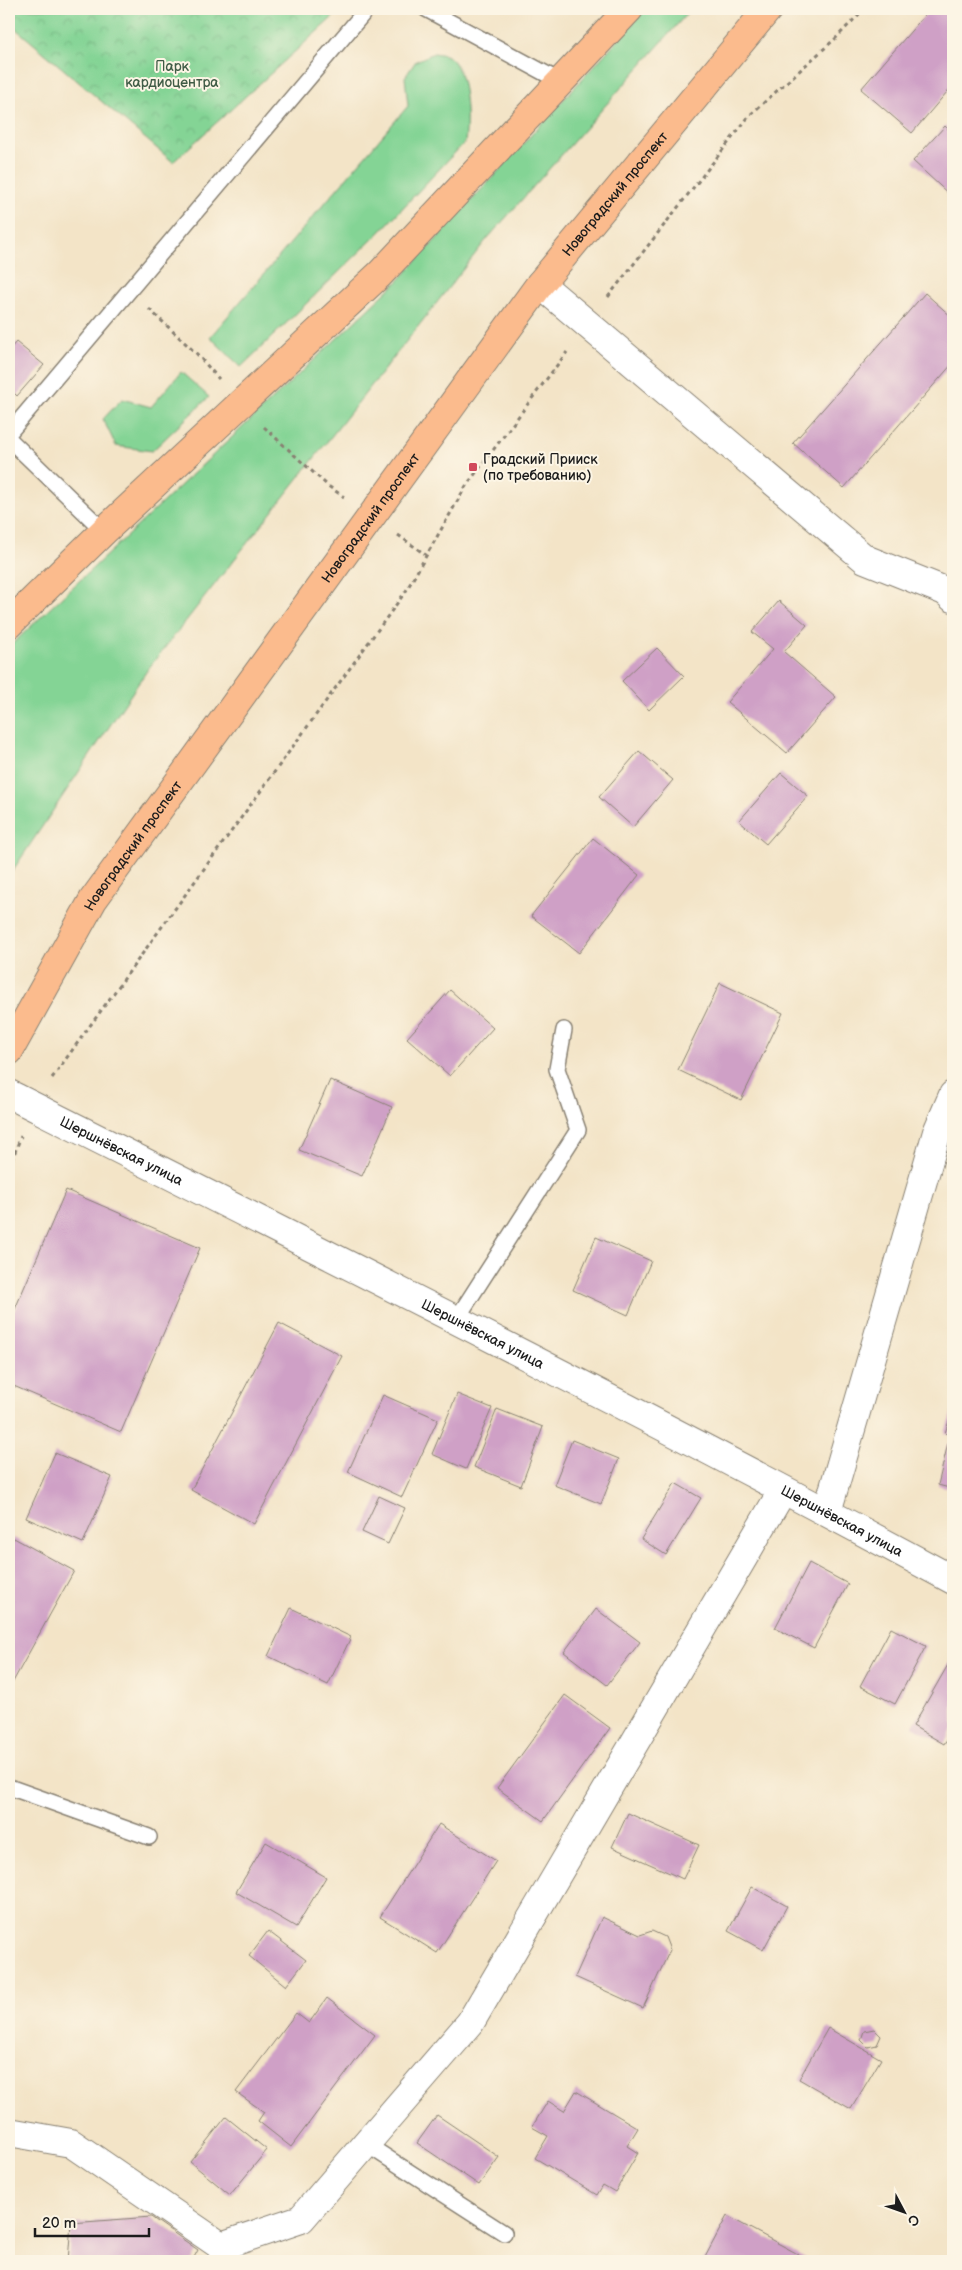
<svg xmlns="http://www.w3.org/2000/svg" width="962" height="2270" viewBox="0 0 962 2270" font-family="'Balsamiq Sans',sans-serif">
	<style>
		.grass { fill: #84d495; stroke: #507858 }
		.park { fill: url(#park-crowns); stroke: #507858 }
		.building { fill: #cfa0c6 }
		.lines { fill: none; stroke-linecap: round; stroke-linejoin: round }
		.lane-casing { stroke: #888072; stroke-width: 18 }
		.street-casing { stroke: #888072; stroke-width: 30 }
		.primary-casing { stroke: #888072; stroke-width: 30 }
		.path { stroke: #888072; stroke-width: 3; stroke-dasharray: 4 4; stroke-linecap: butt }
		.lane { stroke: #fff; stroke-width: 15 }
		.street { stroke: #fff; stroke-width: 28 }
		.primary { stroke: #fbbb8d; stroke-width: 28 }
		.poi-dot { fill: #d1495b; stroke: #fcf5e5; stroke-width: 2 }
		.labels { text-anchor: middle; stroke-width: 4; stroke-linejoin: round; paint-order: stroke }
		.park-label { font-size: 14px; fill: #405c46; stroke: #fcf5e5 }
		.street-label { font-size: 14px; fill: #1c1c1c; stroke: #fcf5e5 }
		.poi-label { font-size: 14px; fill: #1c1c1c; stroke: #fcf5e5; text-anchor: start }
	</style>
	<defs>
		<pattern id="park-crowns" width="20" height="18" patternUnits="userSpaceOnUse" patternTransform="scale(1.25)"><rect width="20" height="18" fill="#84d495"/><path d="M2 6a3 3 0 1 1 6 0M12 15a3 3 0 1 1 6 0" fill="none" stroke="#71b580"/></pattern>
	</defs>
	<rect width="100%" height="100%" fill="#fcf5e5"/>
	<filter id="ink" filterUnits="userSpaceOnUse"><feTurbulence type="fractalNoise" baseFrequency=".02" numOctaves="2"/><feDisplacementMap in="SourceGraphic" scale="10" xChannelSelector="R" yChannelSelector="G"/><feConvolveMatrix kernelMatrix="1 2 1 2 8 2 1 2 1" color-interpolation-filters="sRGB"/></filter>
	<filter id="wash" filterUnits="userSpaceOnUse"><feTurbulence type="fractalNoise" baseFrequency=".0096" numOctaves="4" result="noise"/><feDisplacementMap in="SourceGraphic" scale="20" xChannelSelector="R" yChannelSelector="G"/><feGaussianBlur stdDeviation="1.12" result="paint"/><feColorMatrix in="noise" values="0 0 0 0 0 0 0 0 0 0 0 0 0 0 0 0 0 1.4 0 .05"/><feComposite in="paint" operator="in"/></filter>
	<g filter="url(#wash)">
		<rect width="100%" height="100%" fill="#f3e4c7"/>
		<path class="grass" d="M 646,9 L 691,9 L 487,239 L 148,669 L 9,876 L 9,647 L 399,280 Z
			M 434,53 C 438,54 445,54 449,57 C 467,68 468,123 465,142 L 377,235 L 241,367 L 210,337 L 408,106 L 405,77 L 416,61 Z
			M 181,372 L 209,397 L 152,451 L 116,446 L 103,419 L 122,399 L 151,407 Z"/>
		<path class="park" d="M 9,9 L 342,9 L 173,162 L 9,23 Z"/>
		<g id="blocks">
			<path class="building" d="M 930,9 L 953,9 L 953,85 L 912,133 L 861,89 Z
				M 945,126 L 953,134 L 953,198 L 913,161 Z
				M 925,293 L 953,318 L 953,363 L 844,488 L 793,443 Z
				M 16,342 L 44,365 L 17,396 L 9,388 L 9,350 Z
				M 779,601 L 807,625 L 784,652 L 836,697 L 787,753 L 727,702 L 773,649 L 752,632 Z
				M 657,648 L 684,676 L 649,710 L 622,681 Z
				M 639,751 L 673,780 L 633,827 L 599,797 Z
				M 781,773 L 808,796 L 766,844 L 739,821 Z
				M 593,838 L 639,875 L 579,953 L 531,916 Z
				M 720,983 L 783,1013 L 741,1100 L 678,1070 Z
				M 450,990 L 493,1028 L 450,1076 L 407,1038 Z
				M 330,1080 L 392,1107 L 362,1176 L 299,1150 Z
				M 66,1190 L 200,1248 L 121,1432 L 9,1384 L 9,1323 Z
				M 596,1237 L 651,1261 L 628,1315 L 573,1290 Z
				M 279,1323 L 342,1356 L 254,1524 L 191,1490 Z
				M 457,1394 L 492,1408 L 466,1469 L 432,1454 Z
				M 383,1395 L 438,1419 L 402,1497 L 348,1472 Z
				M 497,1409 L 543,1427 L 521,1486 L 474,1467 Z
				M 953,1409 L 953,1436 L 945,1433 Z
				M 572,1440 L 619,1459 L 601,1504 L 554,1485 Z
				M 948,1443 L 953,1444 L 953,1489 L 938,1485 Z
				M 55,1453 L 112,1477 L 83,1543 L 26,1518 Z
				M 675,1483 L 701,1498 L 666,1555 L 641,1539 Z
				M 379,1496 L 405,1508 L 388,1544 L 362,1532 Z
				M 14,1538 L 74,1571 L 9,1689 L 9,1547 Z
				M 809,1563 L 848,1584 L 814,1648 L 775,1628 Z
				M 291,1608 L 351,1637 L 328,1685 L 268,1656 Z
				M 596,1609 L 640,1642 L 607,1685 L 564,1652 Z
				M 891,1628 L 926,1646 L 895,1704 L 860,1686 Z
				M 953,1656 L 953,1729 L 944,1744 L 913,1726 Z
				M 565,1695 L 610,1728 L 543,1821 L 497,1788 Z
				M 628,1813 L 699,1845 L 683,1879 L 612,1847 Z
				M 439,1824 L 496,1861 L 437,1953 L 380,1917 Z
				M 266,1842 L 326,1877 L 296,1927 L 236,1892 Z
				M 752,1887 L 787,1906 L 763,1950 L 728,1931 Z
				M 602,1917 L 640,1935 L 652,1931 L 665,1937 L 670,1950 L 643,2008 L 575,1977 Z
				M 268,1931 L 306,1960 L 286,1986 L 249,1956 Z
				M 327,1998 L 375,2035 L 291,2147 L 258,2121 L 264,2112 L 236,2092 L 296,2013 L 309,2023 Z
				M 828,2028 L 881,2059 L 851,2109 L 799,2079 Z
				M 874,2029 L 881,2036 L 877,2045 L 868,2047 L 861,2040 L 864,2031 Z
				M 576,2091 L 638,2128 L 627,2146 L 638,2153 L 615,2192 L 603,2185 L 597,2195 L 535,2158 L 548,2136 L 532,2127 L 548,2101 L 564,2111 Z
				M 437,2115 L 499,2157 L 479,2185 L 417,2143 Z
				M 226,2117 L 267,2150 L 230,2195 L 190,2162 Z
				M 727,2216 L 811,2261 L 703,2261 Z
				M 151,2217 L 198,2250 L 192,2261 L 68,2261 L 71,2223 Z"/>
		</g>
	</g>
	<g filter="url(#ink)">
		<use href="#blocks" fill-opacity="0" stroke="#888072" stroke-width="1"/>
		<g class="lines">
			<g class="lane-casing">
				<path id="lane" d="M 426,9 L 561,82
					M 9,433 L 367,9
					M 9,439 L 104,531
					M 456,1320 L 578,1130 L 557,1069 L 564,1030
					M 9,1787 L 149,1837
					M 366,2144 L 504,2233"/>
			</g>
			<g class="street-casing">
				<g id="street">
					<path d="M 540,284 L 865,559 L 945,591 L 953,598"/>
					<path id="s1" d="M 9,1094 C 325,1253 642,1412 953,1580"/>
					<path d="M 827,1512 L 937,1132 L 953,1095"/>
					<path d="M 9,2132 L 71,2143 L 221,2246 L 301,2219 L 470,2023 L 783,1490"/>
				</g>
			</g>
			<g class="primary-casing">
				<g id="primary">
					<path d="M 9,624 L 104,531 L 380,274 L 629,9"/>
					<path id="s2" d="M 9,1051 L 93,900 L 540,284 L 768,9"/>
				</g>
			</g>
			<path class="path" d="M 608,297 L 750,115 L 836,38 L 864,9
				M 149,309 L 197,354 L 219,379
				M 264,427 L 328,486 L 344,497
				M 398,535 L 426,555
				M 52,1078 L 406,591 L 466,486 L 567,352
				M 9,1168 L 21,1136"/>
			<use href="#lane" class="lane"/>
			<use href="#street" class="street"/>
			<use href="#primary" class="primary"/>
		</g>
	</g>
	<rect class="poi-dot" x="468" y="462" width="10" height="10" rx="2.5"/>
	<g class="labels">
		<g class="park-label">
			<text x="172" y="71">Парк<tspan x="172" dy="16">кардиоцентра</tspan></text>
		</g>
		<g class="street-label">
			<text dy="5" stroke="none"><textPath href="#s2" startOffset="1051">Новоградский проспект</textPath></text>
			<text dy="5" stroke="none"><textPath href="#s2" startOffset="645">Новоградский проспект</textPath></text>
			<text dy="5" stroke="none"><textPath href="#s2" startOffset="240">Новоградский проспект</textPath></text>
			<text dy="5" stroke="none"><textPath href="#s1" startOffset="126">Шершнёвская улица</textPath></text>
			<text dy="5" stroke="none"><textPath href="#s1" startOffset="531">Шершнёвская улица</textPath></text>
			<text dy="5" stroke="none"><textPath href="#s1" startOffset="936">Шершнёвская улица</textPath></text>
		</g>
		<g class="poi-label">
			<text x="483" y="464">Градский Прииск<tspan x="483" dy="16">(по требованию)</tspan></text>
		</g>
	</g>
	<rect width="962" height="2270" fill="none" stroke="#fcf5e5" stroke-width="30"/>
	<g transform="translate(904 2212) rotate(131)" stroke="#fcf5e5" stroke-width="4" paint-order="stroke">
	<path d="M0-4L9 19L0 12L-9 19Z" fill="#1c1c1c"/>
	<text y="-8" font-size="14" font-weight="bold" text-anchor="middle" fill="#1c1c1c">С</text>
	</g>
	<path d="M35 2228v8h114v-8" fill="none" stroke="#1c1c1c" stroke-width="2.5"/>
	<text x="42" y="2228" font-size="15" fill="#1c1c1c" stroke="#fcf5e5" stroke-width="4" paint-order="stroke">20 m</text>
</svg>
